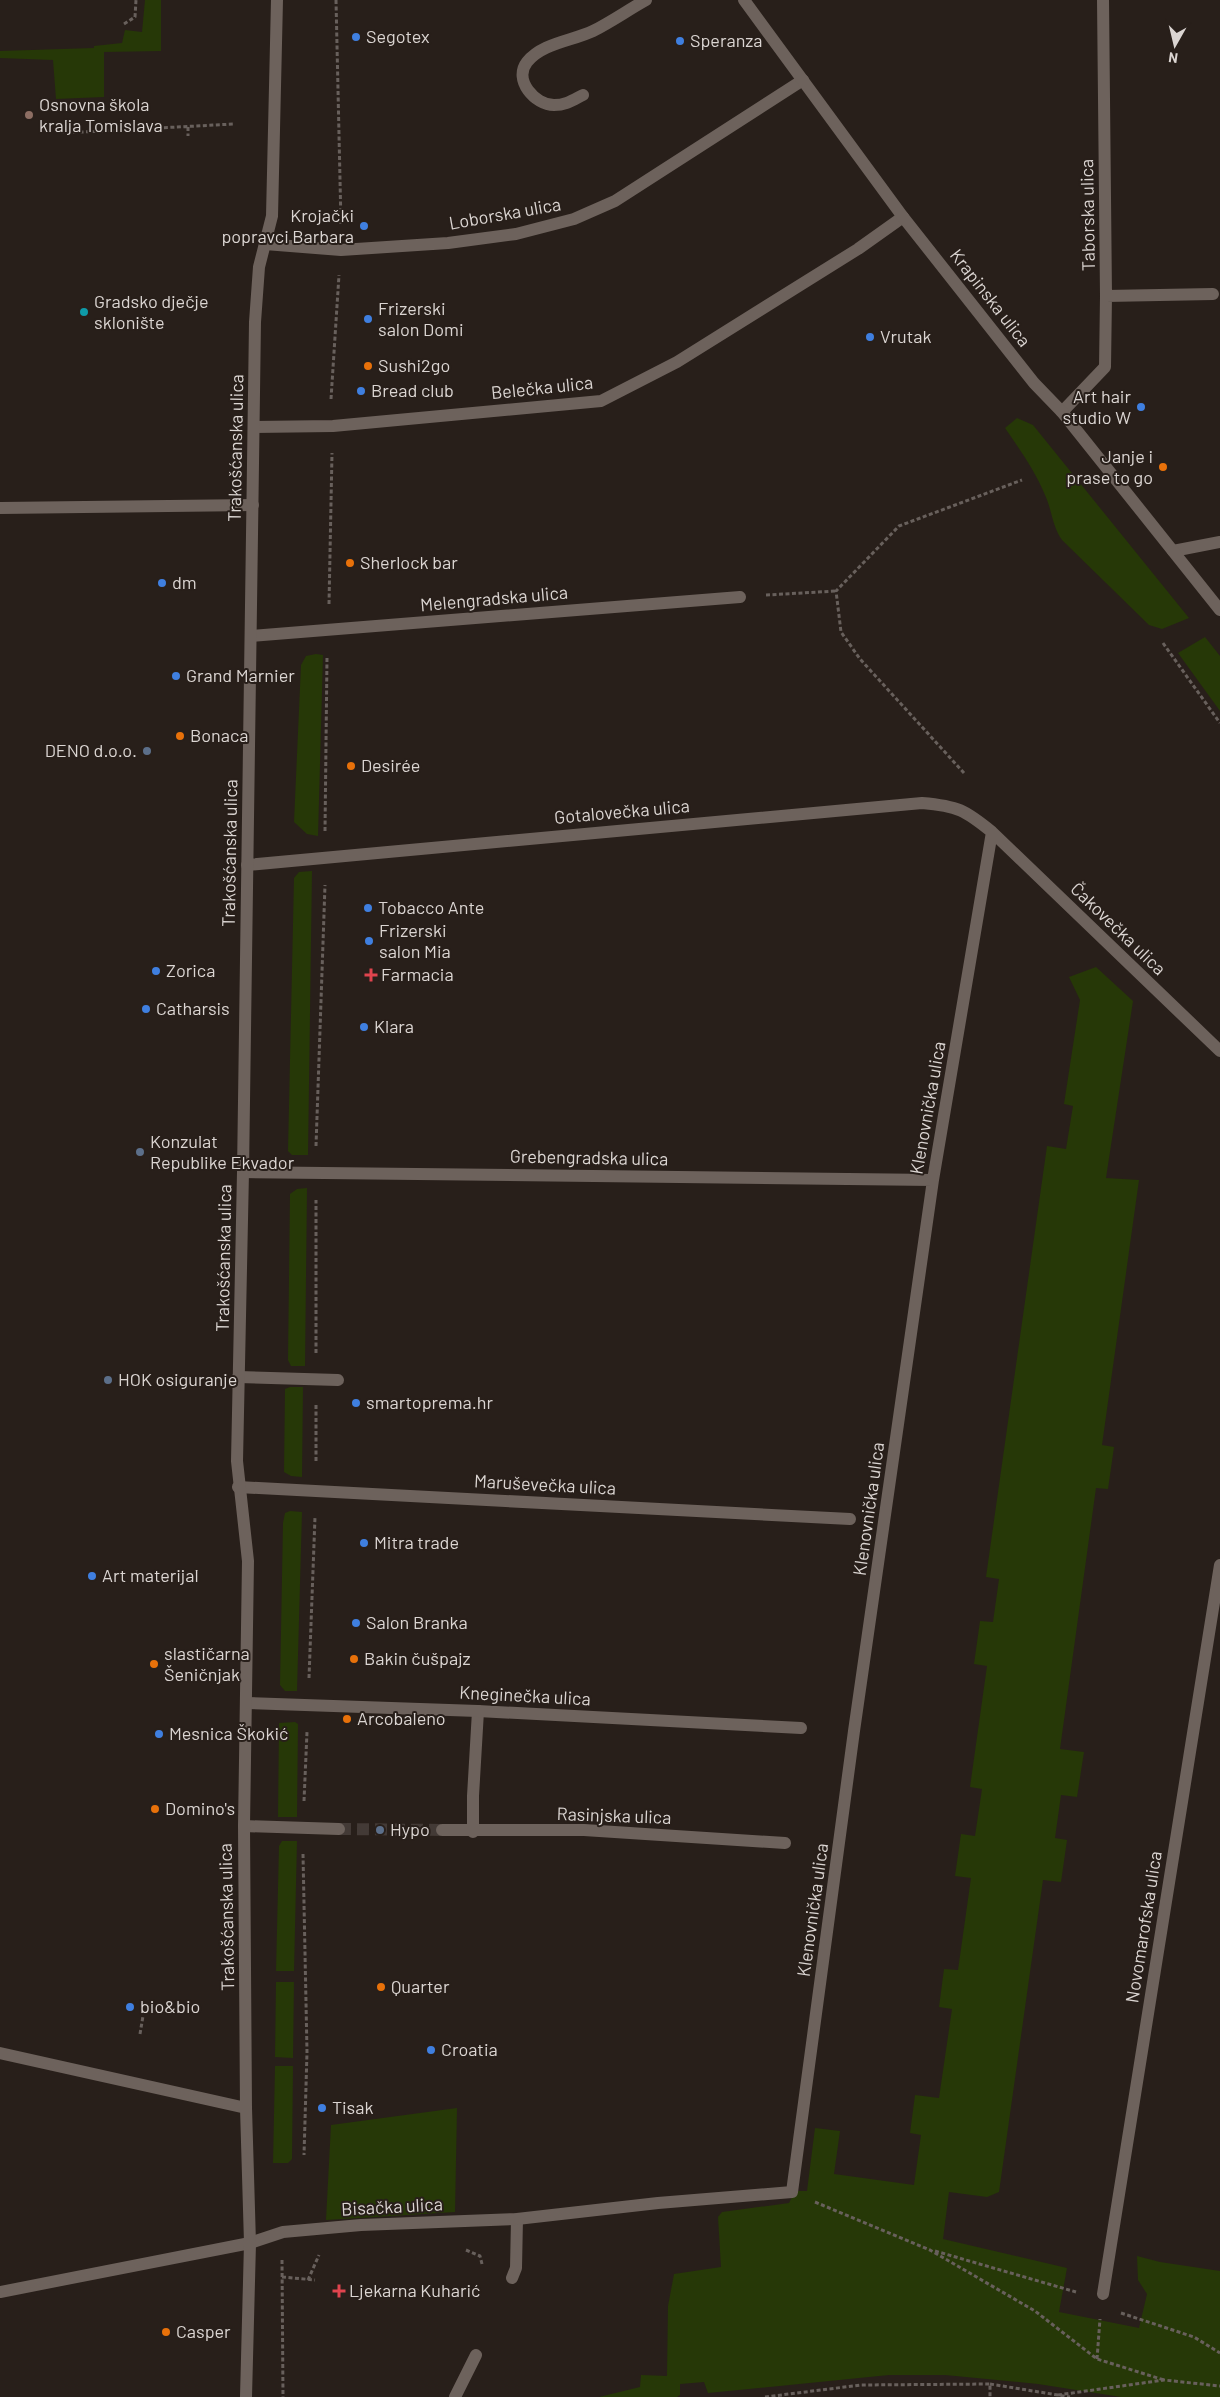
<svg xmlns="http://www.w3.org/2000/svg" width="1220" height="2397" viewBox="0 0 1220 2397" font-family="Barlow,sans-serif">
	<style>
		.green { fill: #263807 }
		.lines { fill: none; stroke-linecap: round; stroke-linejoin: round }
		.minor-tunnel { stroke: #433a36; stroke-width: 12; stroke-dasharray: 12 6; stroke-linecap: butt }
		.path { stroke: #68605c; stroke-width: 3; stroke-dasharray: 4 2.5; stroke-linecap: butt }
		.service { stroke: #6d625c; stroke-width: 12 }
		.minor { stroke: #6d625c; stroke-width: 12 }
		.tertiary { stroke: #6d625c; stroke-width: 12 }
		.shop-dot { fill: #3f7fe0; stroke: #281f1a; stroke-width: 2 }
		.education-dot { fill: #8d6e63; stroke: #281f1a; stroke-width: 2 }
		.culture-dot { fill: #0f9aa8; stroke: #281f1a; stroke-width: 2 }
		.food-dot { fill: #e8710a; stroke: #281f1a; stroke-width: 2 }
		.service-dot { fill: #5c6f8a; stroke: #281f1a; stroke-width: 2 }
		.health-dot { fill: #e0444e; stroke: #281f1a; stroke-width: 2 }
		.labels { text-anchor: middle; stroke-width: 4; stroke-linejoin: round; paint-order: stroke }
		.poi-label { font-size: 18px; fill: #dbd5d2; stroke: #281f1a; text-anchor: start }
		.street-label { font-size: 18px; fill: #dbd5d2; stroke: #281f1a }
	</style>
	<rect width="100%" height="100%" fill="#281f1a"/>
	<path class="green" d="M 145,0 L 161,0 L 161,51 L 104,52 L 104,97 L 56,99 L 53,60 L 0,58 L 0,51 L 94,48 L 94,46 L 122,43 L 125,30 L 142,32 Z
		M 1017,418 L 1033,425 L 1189,618 L 1162,629 L 1149,625 L 1062,540 C 1052,526 1052,510 1045,495 C 1035,471 1020,450 1005,428 Z
		M 1205,637 L 1220,656 L 1220,711 L 1178,653 Z
		M 316,654 L 323,655 L 318,836 L 307,834 L 294,822 L 301,665 L 306,656 Z
		M 312,871 L 308,1155 L 292,1155 L 288,1151 L 294,878 L 299,872 Z
		M 1096,967 L 1133,1001 L 1106,1178 L 1139,1180 L 1102,1445 L 1114,1447 L 1108,1489 L 1096,1488 L 1060,1749 L 1084,1752 L 1077,1797 L 1061,1795 L 1055,1838 L 1067,1840 L 1061,1882 L 1043,1880 L 999,2192 L 987,2197 L 949,2192 L 943,2239 L 1067,2268 L 1059,2312 L 1139,2328 L 1147,2294 L 1138,2280 L 1137,2256 L 1160,2262 L 1220,2271 L 1220,2397 L 1121,2397 L 1038,2384 L 945,2375 L 889,2375 L 708,2393 L 704,2382 L 680,2384 L 680,2395 L 677,2397 L 599,2397 L 640,2387 L 641,2375 L 667,2376 L 668,2306 L 674,2274 L 721,2267 L 718,2217 L 722,2212 L 789,2203 L 795,2191 L 807,2191 L 815,2128 L 840,2131 L 834,2174 L 914,2185 L 921,2135 L 910,2133 L 915,2095 L 939,2098 L 952,2009 L 939,2007 L 944,1969 L 958,1970 L 971,1878 L 955,1876 L 961,1834 L 975,1836 L 982,1789 L 970,1787 L 987,1666 L 974,1664 L 980,1621 L 993,1622 L 999,1579 L 986,1577 L 1047,1146 L 1066,1149 L 1073,1106 L 1064,1104 L 1080,1000 L 1069,977 Z
		M 307,1188 L 305,1366 L 291,1366 L 288,1360 L 290,1194 L 297,1189 Z
		M 290,1387 L 303,1387 L 302,1477 L 291,1476 L 284,1472 L 285,1389 Z
		M 290,1511 L 302,1512 L 297,1691 L 285,1691 L 280,1685 L 283,1523 L 285,1513 Z
		M 295,1722 L 298,1724 L 297,1817 L 278,1817 L 279,1723 Z
		M 282,1841 L 297,1841 L 294,1971 L 276,1971 L 279,1846 Z
		M 276,1982 L 294,1982 L 293,2058 L 275,2057 Z
		M 275,2066 L 293,2066 L 292,2159 L 288,2163 L 273,2163 Z
		M 457,2108 L 455,2212 L 326,2220 L 331,2125 Z"/>
	<g class="lines">
		<path class="minor-tunnel" d="M 339,1829 L 442,1830"/>
		<path class="path" d="M 336,0 L 341,224
			M 124,24 L 135,17 L 136,0
			M 188,127 L 188,136
			M 60,132 L 83,132 L 234,124
			M 331,399 L 339,275
			M 766,595 L 836,591
			M 329,604 L 332,453
			M 1163,643 L 1220,723
			M 964,773 L 860,659 L 841,632 L 836,591 L 899,526 L 1022,480
			M 325,831 L 327,657
			M 316,1146 L 325,885
			M 316,1353 L 316,1200
			M 316,1405 L 316,1463
			M 309,1678 L 315,1517
			M 304,1801 L 307,1732
			M 303,1854 L 307,2052 L 304,2155
			M 140,2034 L 143,2016
			M 815,2202 L 930,2250 L 1035,2311 L 1097,2359 L 1164,2380
			M 466,2250 L 480,2256 L 482,2264
			M 935,2251 L 1076,2292
			M 282,2260 L 283,2397
			M 282,2277 L 315,2280
			M 308,2280 L 319,2255
			M 1121,2313 L 1194,2337 L 1220,2353
			M 1097,2359 L 1100,2319
			M 990,2384 L 1070,2397
			M 1058,2395 L 1164,2380 L 1220,2386
			M 765,2397 L 861,2385 L 990,2384 L 990,2397"/>
		<path class="service" d="M 583,95 C 573,100 566,105 554,105 C 535,105 513,80 527,62 C 542,43 572,41 593,31 C 611,22 628,10 646,0
			M 238,1377 L 338,1380
			M 473,1832 L 473,1796 L 478,1711
			M 512,2278 L 516,2268 L 517,2219
			M 455,2397 L 476,2355"/>
		<path class="minor" d="M 265,244 L 341,250 L 448,243 L 516,234 L 574,219 L 615,201 L 803,80
			M 1106,296 L 1213,294
			M 1062,412 L 1105,367 L 1106,296 L 1103,0
			M 254,427 L 333,426 L 601,401 L 677,362 L 858,249 L 903,217
			M 0,508 L 253,505
			M 1173,551 L 1220,542
			M 251,636 L 740,597
			M 247,865 L 922,803 C 958,806 965,810 992,832 L 1220,1051
			M 243,1172 L 933,1180
			M 238,1487 L 850,1519
			M 246,1703 L 478,1711 L 801,1728
			M 244,1826 L 339,1829
			M 442,1830 L 584,1830 L 785,1843
			M 0,2292 L 250,2243 L 283,2232 L 361,2225 L 517,2219 L 658,2203 L 792,2192 L 854,1731 L 933,1180 L 992,832
			M 1103,2294 L 1220,1565"/>
		<path class="tertiary" d="M 744,0 L 903,217 L 1034,383 L 1062,412 L 1220,610
			M 0,2053 L 246,2108
			M 246,2397 L 250,2243 L 246,2108 L 244,1826 L 248,1561 L 237,1461 L 243,1172 L 255,322 L 259,267 L 272,216 L 277,0"/>
	</g>
	<g class="shop-dot">
		<circle cx="356" cy="37" r="5"/>
		<circle cx="680" cy="41" r="5"/>
		<circle cx="364" cy="226" r="5"/>
		<circle cx="368" cy="319" r="5"/>
		<circle cx="870" cy="337" r="5"/>
		<circle cx="361" cy="391" r="5"/>
		<circle cx="1141" cy="407" r="5"/>
		<circle cx="162" cy="583" r="5"/>
		<circle cx="176" cy="676" r="5"/>
		<circle cx="368" cy="908" r="5"/>
		<circle cx="369" cy="941" r="5"/>
		<circle cx="156" cy="971" r="5"/>
		<circle cx="146" cy="1009" r="5"/>
		<circle cx="364" cy="1027" r="5"/>
		<circle cx="356" cy="1403" r="5"/>
		<circle cx="364" cy="1543" r="5"/>
		<circle cx="92" cy="1576" r="5"/>
		<circle cx="356" cy="1623" r="5"/>
		<circle cx="159" cy="1734" r="5"/>
		<circle cx="130" cy="2007" r="5"/>
		<circle cx="431" cy="2050" r="5"/>
		<circle cx="322" cy="2108" r="5"/>
	</g>
	<circle class="education-dot" cx="29" cy="115" r="5"/>
	<circle class="culture-dot" cx="84" cy="312" r="5"/>
	<g class="food-dot">
		<circle cx="368" cy="366" r="5"/>
		<circle cx="1163" cy="467" r="5"/>
		<circle cx="350" cy="563" r="5"/>
		<circle cx="180" cy="736" r="5"/>
		<circle cx="351" cy="766" r="5"/>
		<circle cx="354" cy="1659" r="5"/>
		<circle cx="154" cy="1664" r="5"/>
		<circle cx="347" cy="1719" r="5"/>
		<circle cx="155" cy="1809" r="5"/>
		<circle cx="381" cy="1987" r="5"/>
		<circle cx="166" cy="2332" r="5"/>
	</g>
	<g class="service-dot">
		<circle cx="147" cy="751" r="5"/>
		<circle cx="140" cy="1152" r="5"/>
		<circle cx="108" cy="1380" r="5"/>
		<circle cx="380" cy="1830" r="5"/>
	</g>
	<g class="health-dot">
		<path d="M368.5 967.5h5v5h5v5h-5v5h-5v-5h-5v-5h5z"/>
		<path d="M336.5 2283.5h5v5h5v5h-5v5h-5v-5h-5v-5h5z"/>
	</g>
	<g class="labels">
		<g class="poi-label">
			<text x="366" y="43">Segotex</text>
			<text x="690" y="47">Speranza</text>
			<text x="39" y="111">Osnovna škola<tspan x="39" dy="21">kralja Tomislava</tspan></text>
			<text x="354" y="222" text-anchor="end">Krojački<tspan x="354" dy="21">popravci Barbara</tspan></text>
			<text x="94" y="308">Gradsko dječje<tspan x="94" dy="21">sklonište</tspan></text>
			<text x="378" y="315">Frizerski<tspan x="378" dy="21">salon Domi</tspan></text>
			<text x="880" y="343">Vrutak</text>
			<text x="378" y="372">Sushi2go</text>
			<text x="371" y="397">Bread club</text>
			<text x="1131" y="403" text-anchor="end">Art hair<tspan x="1131" dy="21">studio W</tspan></text>
			<text x="1153" y="463" text-anchor="end">Janje i<tspan x="1153" dy="21">prase to go</tspan></text>
			<text x="360" y="569">Sherlock bar</text>
			<text x="172" y="589">dm</text>
			<text x="186" y="682">Grand Marnier</text>
			<text x="190" y="742">Bonaca</text>
			<text x="137" y="757" text-anchor="end">DENO d.o.o.</text>
			<text x="361" y="772">Desirée</text>
			<text x="378" y="914">Tobacco Ante</text>
			<text x="379" y="937">Frizerski<tspan x="379" dy="21">salon Mia</tspan></text>
			<text x="166" y="977">Zorica</text>
			<text x="381" y="981">Farmacia</text>
			<text x="156" y="1015">Catharsis</text>
			<text x="374" y="1033">Klara</text>
			<text x="150" y="1148">Konzulat<tspan x="150" dy="21">Republike Ekvador</tspan></text>
			<text x="118" y="1386">HOK osiguranje</text>
			<text x="366" y="1409">smartoprema.hr</text>
			<text x="374" y="1549">Mitra trade</text>
			<text x="102" y="1582">Art materijal</text>
			<text x="366" y="1629">Salon Branka</text>
			<text x="164" y="1660">slastičarna<tspan x="164" dy="21">Šeničnjak</tspan></text>
			<text x="364" y="1665">Bakin čušpajz</text>
			<text x="357" y="1725">Arcobaleno</text>
			<text x="169" y="1740">Mesnica Škokić</text>
			<text x="165" y="1815">Domino's</text>
			<text x="390" y="1836">Hypo</text>
			<text x="391" y="1993">Quarter</text>
			<text x="140" y="2013">bio&amp;bio</text>
			<text x="441" y="2056">Croatia</text>
			<text x="332" y="2114">Tisak</text>
			<text x="349" y="2297">Ljekarna Kuharić</text>
			<text x="176" y="2338">Casper</text>
		</g>
		<g class="street-label">
			<text transform="translate(505 214) rotate(-10)" y="6">Loborska ulica</text>
			<text transform="translate(1088 215) rotate(-91)" y="6">Taborska ulica</text>
			<text transform="translate(990 298) rotate(52)" y="6">Krapinska ulica</text>
			<text transform="translate(542 388) rotate(-6)" y="6">Belečka ulica</text>
			<text transform="translate(236 448) rotate(-89)" y="6">Trakošćanska ulica</text>
			<text transform="translate(494 599) rotate(-5)" y="6">Melengradska ulica</text>
			<text transform="translate(622 812) rotate(-5)" y="6">Gotalovečka ulica</text>
			<text transform="translate(230 853) rotate(-89)" y="6">Trakošćanska ulica</text>
			<text transform="translate(1118 929) rotate(44)" y="6">Čakovečka ulica</text>
			<text transform="translate(928 1108) rotate(-80)" y="6">Klenovnička ulica</text>
			<text transform="translate(589 1158) rotate(1)" y="6">Grebengradska ulica</text>
			<text transform="translate(224 1258) rotate(-89)" y="6">Trakošćanska ulica</text>
			<text transform="translate(545 1485) rotate(3)" y="6">Maruševečka ulica</text>
			<text transform="translate(869 1509) rotate(-82)" y="6">Klenovnička ulica</text>
			<text transform="translate(525 1696) rotate(3)" y="6">Kneginečka ulica</text>
			<text transform="translate(614 1816) rotate(2)" y="6">Rasinjska ulica</text>
			<text transform="translate(813 1910) rotate(-82)" y="6">Klenovnička ulica</text>
			<text transform="translate(227 1917) rotate(-91)" y="6">Trakošćanska ulica</text>
			<text transform="translate(1144 1927) rotate(-81)" y="6">Novomarofska ulica</text>
			<text transform="translate(392 2207) rotate(-3)" y="6">Bisačka ulica</text>
		</g>
	</g>
	<g transform="translate(1175 45) rotate(188)" stroke="#281f1a" stroke-width="4" paint-order="stroke">
	<path d="M0-4L9 19L0 12L-9 19Z" fill="#dbd5d2"/>
	<text y="-8" font-size="14" font-weight="bold" text-anchor="middle" fill="#dbd5d2">N</text>
	</g>
</svg>
